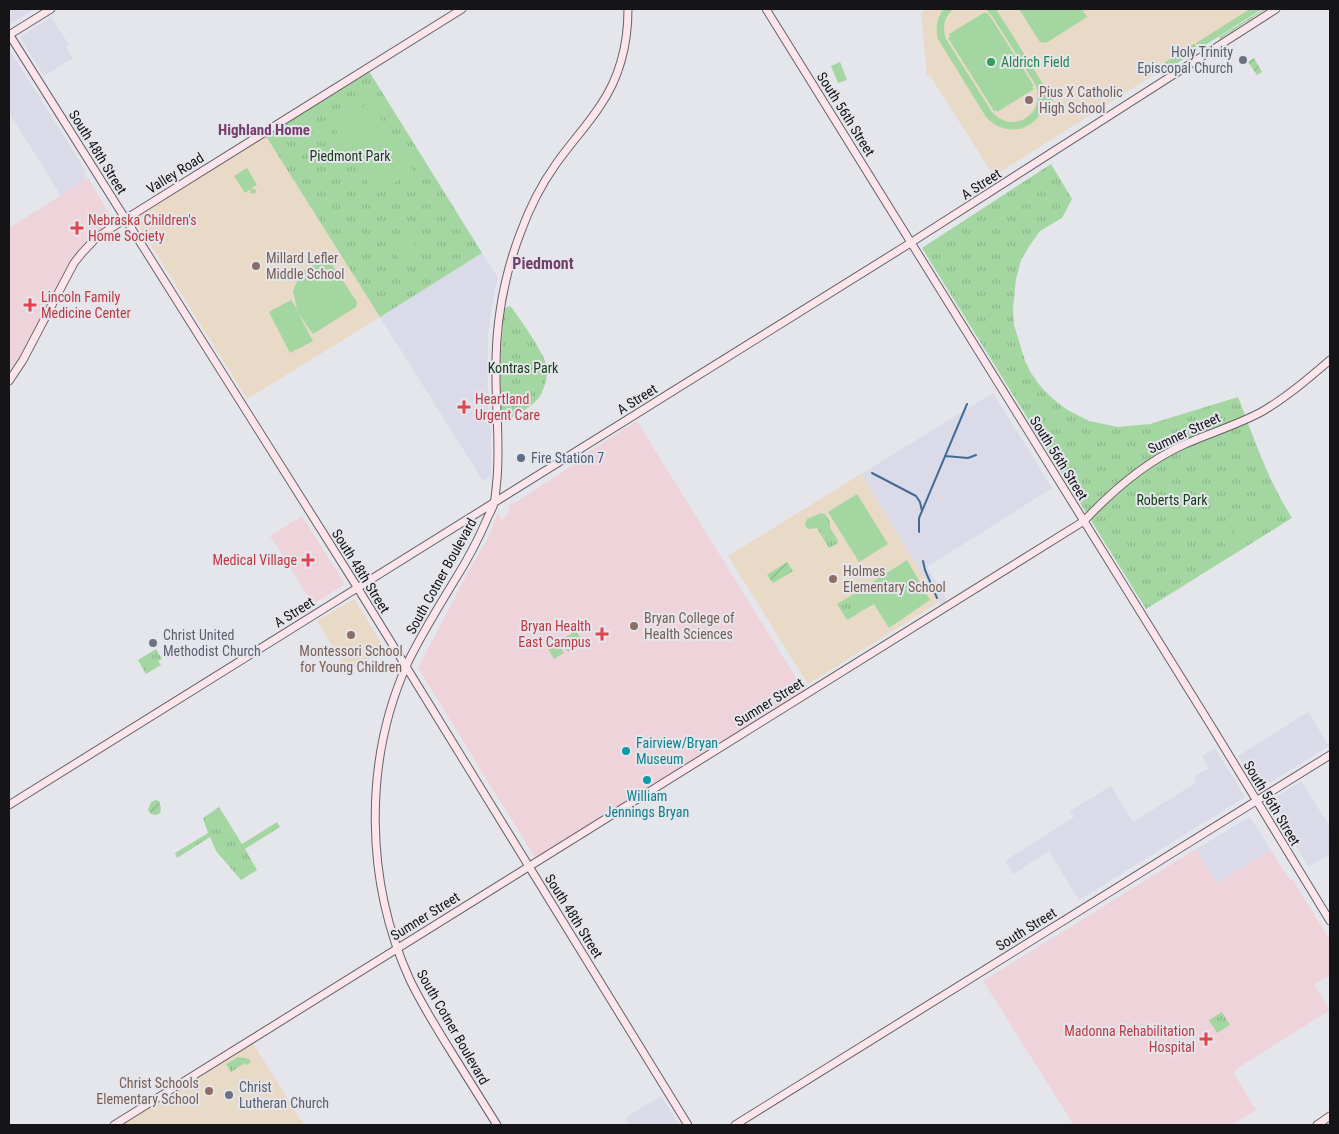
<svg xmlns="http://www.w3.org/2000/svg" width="1339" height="1134" viewBox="0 0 1339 1134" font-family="'Roboto Condensed',sans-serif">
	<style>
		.built { fill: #dadae8 }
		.education { fill: #e9d9c7 }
		.medical { fill: #eed4da }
		.grass { fill: url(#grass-tufts) }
		.forest { fill: url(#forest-firs) }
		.garden { fill: url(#garden-furrows) }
		.pitch { fill: #a3d6a1 }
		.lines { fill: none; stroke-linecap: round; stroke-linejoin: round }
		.stream { stroke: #406c97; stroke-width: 2 }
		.secondary-casing { stroke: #636368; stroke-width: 9 }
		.secondary { stroke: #fee5ec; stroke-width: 7 }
		.worship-dot { fill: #6b7280; stroke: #e5e5ec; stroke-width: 2 }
		.leisure-dot { fill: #2e9e5b; stroke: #e5e5ec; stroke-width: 2 }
		.education-dot { fill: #8d6e63; stroke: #e5e5ec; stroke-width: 2 }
		.health-dot { fill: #e0444e; stroke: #e5e5ec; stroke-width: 2 }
		.service-dot { fill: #5c6f8a; stroke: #e5e5ec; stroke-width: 2 }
		.culture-dot { fill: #0f9aa8; stroke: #e5e5ec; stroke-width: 2 }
		.labels { text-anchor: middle; stroke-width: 4; stroke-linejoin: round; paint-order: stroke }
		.worship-label { font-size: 14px; fill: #5b616d; stroke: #e5e5ec; text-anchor: start }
		.leisure-label { font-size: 14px; fill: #27864d; stroke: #e5e5ec; text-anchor: start }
		.education-label { font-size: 14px; fill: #785e54; stroke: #e5e5ec; text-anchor: start }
		.street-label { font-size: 14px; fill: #151517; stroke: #e5e5ec }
		.park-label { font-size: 14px; fill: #123e14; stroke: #e5e5ec }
		.health-label { font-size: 14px; fill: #be3a42; stroke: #e5e5ec; text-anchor: start }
		.service-label { font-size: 14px; fill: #4e5e75; stroke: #e5e5ec; text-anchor: start }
		.culture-label { font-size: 14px; fill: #0d838f; stroke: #e5e5ec; text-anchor: start }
		.neighbourhood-label { font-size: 15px; font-weight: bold; fill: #743e6d; stroke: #e5e5ec }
		.quarter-label { font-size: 16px; font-weight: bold; fill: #743e6d; stroke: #e5e5ec }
	</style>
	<defs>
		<pattern id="grass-tufts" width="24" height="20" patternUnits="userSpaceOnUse" patternTransform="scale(1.25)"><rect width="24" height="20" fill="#a3d6a1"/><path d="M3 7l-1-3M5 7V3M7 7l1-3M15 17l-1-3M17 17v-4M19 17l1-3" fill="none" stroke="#8bb78a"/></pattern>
		<pattern id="forest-firs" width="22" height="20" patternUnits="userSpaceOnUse" patternTransform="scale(1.25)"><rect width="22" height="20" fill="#a3d6a1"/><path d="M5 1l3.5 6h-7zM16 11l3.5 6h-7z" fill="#8bb78a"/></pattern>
		<pattern id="garden-furrows" width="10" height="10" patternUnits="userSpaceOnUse" patternTransform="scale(1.25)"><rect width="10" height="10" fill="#a3d6a1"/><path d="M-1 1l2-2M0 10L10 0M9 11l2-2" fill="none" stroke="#8bb78a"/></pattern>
	</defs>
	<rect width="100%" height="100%" fill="#e5e5ec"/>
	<path class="built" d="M 9,9 L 34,9 L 11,23 L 9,19 Z
		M 51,17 L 69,45 L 66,47 L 73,58 L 44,76 L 20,37 Z
		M 9,49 L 85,170 L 85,180 L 61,196 L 9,112 Z
		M 482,253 L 498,278 L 495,288 L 488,334 L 488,408 L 491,433 L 491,476 L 483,481 L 380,317 Z
		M 993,393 L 1052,488 L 927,567 L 950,605 L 943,609 L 861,474 Z
		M 1308,712 L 1329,746 L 1259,789 L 1238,756 Z
		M 1215,748 L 1245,797 L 1079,900 L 1049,851 L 1013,874 L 1005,861 L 1074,817 L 1070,811 L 1111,786 L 1133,822 L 1197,782 L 1194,777 L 1209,768 L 1202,756 Z
		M 1301,781 L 1330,827 L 1330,854 L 1309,867 L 1270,805 L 1270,801 Z
		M 1250,817 L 1271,850 L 1217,883 L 1196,849 Z
		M 661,1096 L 679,1125 L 630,1125 L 625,1118 Z"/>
	<path class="education" d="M 923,9 L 1258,9 L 994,176 L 930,76 L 927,76 L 921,12 L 924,11 Z
		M 264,133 L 380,317 L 247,399 L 132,215 Z
		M 861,474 L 939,602 L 808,684 L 728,556 Z
		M 354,599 L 385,649 L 348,672 L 317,621 Z
		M 251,1040 L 304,1125 L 114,1125 Z"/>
	<path class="medical" d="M 88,178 L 116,225 L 82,253 L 9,381 L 9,228 Z
		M 637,421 L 806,694 L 537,861 L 418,668 L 468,572 L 487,540 L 498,513 L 502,520 L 508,514 L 510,504 L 513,504 L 584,458 L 587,453 Z
		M 302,516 L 345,584 L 313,604 L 270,536 Z
		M 1196,849 L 1217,883 L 1271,850 L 1290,880 L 1292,879 L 1330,940 L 1330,975 L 1314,985 L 1330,1010 L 1236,1069 L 1234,1072 L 1235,1075 L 1256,1110 L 1231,1125 L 1074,1125 L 983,981 Z"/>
	<path class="grass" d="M 1250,9 L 1262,9 L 1199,49 L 1196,43 Z
		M 1264,9 L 1266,9 L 1220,39 L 1219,37 Z
		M 1194,44 L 1198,50 L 1168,69 L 1164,63 Z
		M 367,68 L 482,253 L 380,317 L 264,133 Z
		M 1051,164 L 1072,199 L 1062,218 L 1040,231 L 1030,245 L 1021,260 L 1016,279 L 1013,309 L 1014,325 L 1025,361 L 1031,373 L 1041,387 L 1052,398 L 1066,409 L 1089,421 L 1118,427 L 1150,424 L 1238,397 C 1254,438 1268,481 1292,518 L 1146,609 L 922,248 Z
		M 509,306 L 512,308 C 521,321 546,355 547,368 C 548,379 543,394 536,401 C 528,409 519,413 510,419 L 507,420 L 503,417 L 501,414 L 500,366 L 504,309 Z
		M 821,513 L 825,514 L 830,522 L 830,528 L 837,539 L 838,543 L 829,548 L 817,528 L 809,529 L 806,527 L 805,524 L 807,519 Z
		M 852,595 L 862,611 L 847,620 L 837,604 Z
		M 576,631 L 583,642 L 568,652 L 560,640 Z
		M 554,637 L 564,653 L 554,659 L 548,649 L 552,646 L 547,639 L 554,636 Z
		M 156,649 L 162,659 L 158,661 L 161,665 L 146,674 L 138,660 Z
		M 219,807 L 242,844 L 277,822 L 280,827 L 245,849 L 257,870 L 241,880 L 216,851 L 210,837 L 177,858 L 175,853 L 208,833 L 203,818 Z
		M 1222,1012 L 1230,1025 L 1217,1033 L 1209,1020 Z
		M 238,1057 L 249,1059 L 251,1062 L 247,1065 L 245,1063 L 231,1072 L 226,1064 Z"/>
	<path class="forest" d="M 314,121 L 317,128 C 311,145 317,144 326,158 L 323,162 L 311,156 L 302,145 L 301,132 L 305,126 Z"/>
	<path class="garden" d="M 1254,58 L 1262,72 L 1257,75 L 1248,62 Z
		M 787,562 L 793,571 L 773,583 L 767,575 Z
		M 156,800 L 159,801 L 161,808 L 160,813 L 157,815 L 151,814 L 148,810 L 151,802 Z"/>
	<path class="pitch" d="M 943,9 L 953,9 C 944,18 942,27 946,39 L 992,112 C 1013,136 1048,113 1035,84 L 992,16 L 986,9 L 996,9 L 1053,100 L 1047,104 L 1045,101 C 1039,131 1006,139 986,117 L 938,39 C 935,28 937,19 943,9 Z
		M 1019,9 L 1082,9 L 1087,17 L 1046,43 L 1040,42 Z
		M 985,12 L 987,14 L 988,13 L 1034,86 L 1032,87 L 1034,89 L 997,112 L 996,110 L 994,111 L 948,38 L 950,37 L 949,34 Z
		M 840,62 L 847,80 L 838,83 L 831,66 Z
		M 371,102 L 413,171 L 375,195 L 333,125 Z
		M 247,168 L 257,185 L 251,188 L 256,190 L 255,194 L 250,193 L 251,189 L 245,193 L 234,176 Z
		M 410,236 L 420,253 L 412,258 L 402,241 Z
		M 400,243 L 410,259 L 402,264 L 392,247 Z
		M 327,257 L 357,302 L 356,307 L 313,334 L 298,313 L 313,341 L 290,353 L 269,312 L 291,300 L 297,309 L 293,291 L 301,272 Z
		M 1207,485 L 1212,496 L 1202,500 L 1198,489 Z
		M 857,494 L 888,544 L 859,562 L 828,512 Z
		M 1230,513 L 1231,516 L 1233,515 L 1243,531 L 1242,532 L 1243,535 L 1239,538 L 1237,535 L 1236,536 L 1226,520 L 1227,519 L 1226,516 Z
		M 1218,521 L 1219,524 L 1221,523 L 1231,539 L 1229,540 L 1231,543 L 1226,545 L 1225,543 L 1223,544 L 1213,527 L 1215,526 L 1213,524 Z
		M 907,560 L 930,600 L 889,628 L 874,604 L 862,611 L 852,595 Z"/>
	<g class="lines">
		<path class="stream" d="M 945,456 L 968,458 L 976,455
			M 872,473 L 916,496 L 920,502 L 922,511
			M 919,532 L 919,518 L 922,511 L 967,404
			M 923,561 L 925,570 L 937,598"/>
		<g class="secondary-casing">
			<path id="secondary" d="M 766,9 L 1210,724 L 1330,921
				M 9,34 L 354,582 L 688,1125
				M 9,35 L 51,9
				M 9,381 L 23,360 L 74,263 L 82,253 L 96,238 L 116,225 L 462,9
				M 9,805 L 904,247 L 1276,9
				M 114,1125 L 1084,521 C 1113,490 1144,463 1183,445 C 1209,433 1238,425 1263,411 C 1287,397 1309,378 1330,360
				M 497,1125 C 482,1101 467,1077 452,1053 C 437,1029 422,1005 410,980 C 365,882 363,761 408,662 C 422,633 439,606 456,578 C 468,559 478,540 487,519 C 489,514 493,508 494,503 C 496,495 496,486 497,479 C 500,445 496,410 496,376 C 495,327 503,279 520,234 C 529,209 541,185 556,164 C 570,144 587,126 600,106 C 620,77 628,43 628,9
				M 735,1125 L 1330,755
				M 1317,1125 L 1330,1116"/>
		</g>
		<use href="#secondary" class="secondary"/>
	</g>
	<g class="worship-dot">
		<circle cx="1243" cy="60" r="5"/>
		<circle cx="153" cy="643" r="5"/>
		<circle cx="229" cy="1095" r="5"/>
	</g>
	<circle class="leisure-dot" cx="991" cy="62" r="5"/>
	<g class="education-dot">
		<circle cx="1029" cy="100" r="5"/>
		<circle cx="256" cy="266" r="5"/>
		<circle cx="833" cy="579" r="5"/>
		<circle cx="634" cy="626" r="5"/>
		<circle cx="351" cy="635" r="5"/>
		<circle cx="209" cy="1091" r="5"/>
	</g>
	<g class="health-dot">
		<path d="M74.5 220.5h5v5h5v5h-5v5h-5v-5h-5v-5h5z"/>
		<path d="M27.5 297.5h5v5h5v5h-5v5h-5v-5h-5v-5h5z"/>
		<path d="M461.5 399.5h5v5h5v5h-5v5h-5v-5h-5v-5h5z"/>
		<path d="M305.5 552.5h5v5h5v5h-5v5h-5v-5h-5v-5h5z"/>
		<path d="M599.5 626.5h5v5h5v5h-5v5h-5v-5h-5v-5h5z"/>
		<path d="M1203.5 1031.5h5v5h5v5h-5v5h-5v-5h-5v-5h5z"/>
	</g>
	<circle class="service-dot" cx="521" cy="458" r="5"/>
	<g class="culture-dot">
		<circle cx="626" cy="751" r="5"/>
		<circle cx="647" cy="780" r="5"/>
	</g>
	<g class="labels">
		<g class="worship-label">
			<text x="1233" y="57" text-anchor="end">Holy Trinity<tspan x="1233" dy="16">Episcopal Church</tspan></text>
			<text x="163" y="640">Christ United<tspan x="163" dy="16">Methodist Church</tspan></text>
			<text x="239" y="1092">Christ<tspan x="239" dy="16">Lutheran Church</tspan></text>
		</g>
		<g class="leisure-label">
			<text x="1001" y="67">Aldrich Field</text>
		</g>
		<g class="education-label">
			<text x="1039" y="97">Pius X Catholic<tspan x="1039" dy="16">High School</tspan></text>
			<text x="266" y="263">Millard Lefler<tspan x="266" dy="16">Middle School</tspan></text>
			<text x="843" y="576">Holmes<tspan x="843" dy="16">Elementary School</tspan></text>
			<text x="644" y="623">Bryan College of<tspan x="644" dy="16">Health Sciences</tspan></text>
			<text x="351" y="656" text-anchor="middle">Montessori School<tspan x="351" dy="16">for Young Children</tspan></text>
			<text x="199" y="1088" text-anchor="end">Christ Schools<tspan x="199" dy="16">Elementary School</tspan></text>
		</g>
		<g class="street-label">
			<text transform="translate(846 114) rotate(58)" y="5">South 56th Street</text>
			<text transform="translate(98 152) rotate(58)" y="5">South 48th Street</text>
			<text transform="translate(175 173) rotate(-32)" y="5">Valley Road</text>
			<text transform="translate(981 184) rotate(-33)" y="5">A Street</text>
			<text transform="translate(637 399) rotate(-32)" y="5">A Street</text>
			<text transform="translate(1184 433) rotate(-25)" y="5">Sumner Street</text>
			<text transform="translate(1059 458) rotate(58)" y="5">South 56th Street</text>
			<text transform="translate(361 571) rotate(58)" y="5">South 48th Street</text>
			<text transform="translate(441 576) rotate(-61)" y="5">South Cotner Boulevard</text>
			<text transform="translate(294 612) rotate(-32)" y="5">A Street</text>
			<text transform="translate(769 702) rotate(-32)" y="5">Sumner Street</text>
			<text transform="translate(1272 803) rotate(59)" y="5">South 56th Street</text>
			<text transform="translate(425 916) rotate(-32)" y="5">Sumner Street</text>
			<text transform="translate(574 916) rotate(58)" y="5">South 48th Street</text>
			<text transform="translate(1026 929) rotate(-32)" y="5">South Street</text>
			<text transform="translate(453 1027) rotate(60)" y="5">South Cotner Boulevard</text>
		</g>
		<g class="park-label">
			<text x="350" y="161">Piedmont Park</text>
			<text x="523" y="373">Kontras Park</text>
			<text x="1172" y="505">Roberts Park</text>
		</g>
		<g class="health-label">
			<text x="88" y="225">Nebraska Children's<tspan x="88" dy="16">Home Society</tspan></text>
			<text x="41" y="302">Lincoln Family<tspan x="41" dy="16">Medicine Center</tspan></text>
			<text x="475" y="404">Heartland<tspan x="475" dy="16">Urgent Care</tspan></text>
			<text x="297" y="565" text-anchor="end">Medical Village</text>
			<text x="591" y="631" text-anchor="end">Bryan Health<tspan x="591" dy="16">East Campus</tspan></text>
			<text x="1195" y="1036" text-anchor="end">Madonna Rehabilitation<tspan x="1195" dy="16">Hospital</tspan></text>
		</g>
		<g class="service-label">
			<text x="531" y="463">Fire Station 7</text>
		</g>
		<g class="culture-label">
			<text x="636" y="748">Fairview/Bryan<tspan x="636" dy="16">Museum</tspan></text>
			<text x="647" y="801" text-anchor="middle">William<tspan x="647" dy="16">Jennings Bryan</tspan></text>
		</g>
		<g class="neighbourhood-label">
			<text x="264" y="135">Highland Home</text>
		</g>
		<g class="quarter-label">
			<text x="543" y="269">Piedmont</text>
		</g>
	</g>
	<rect width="1339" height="1134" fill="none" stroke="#151517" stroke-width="20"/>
</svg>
